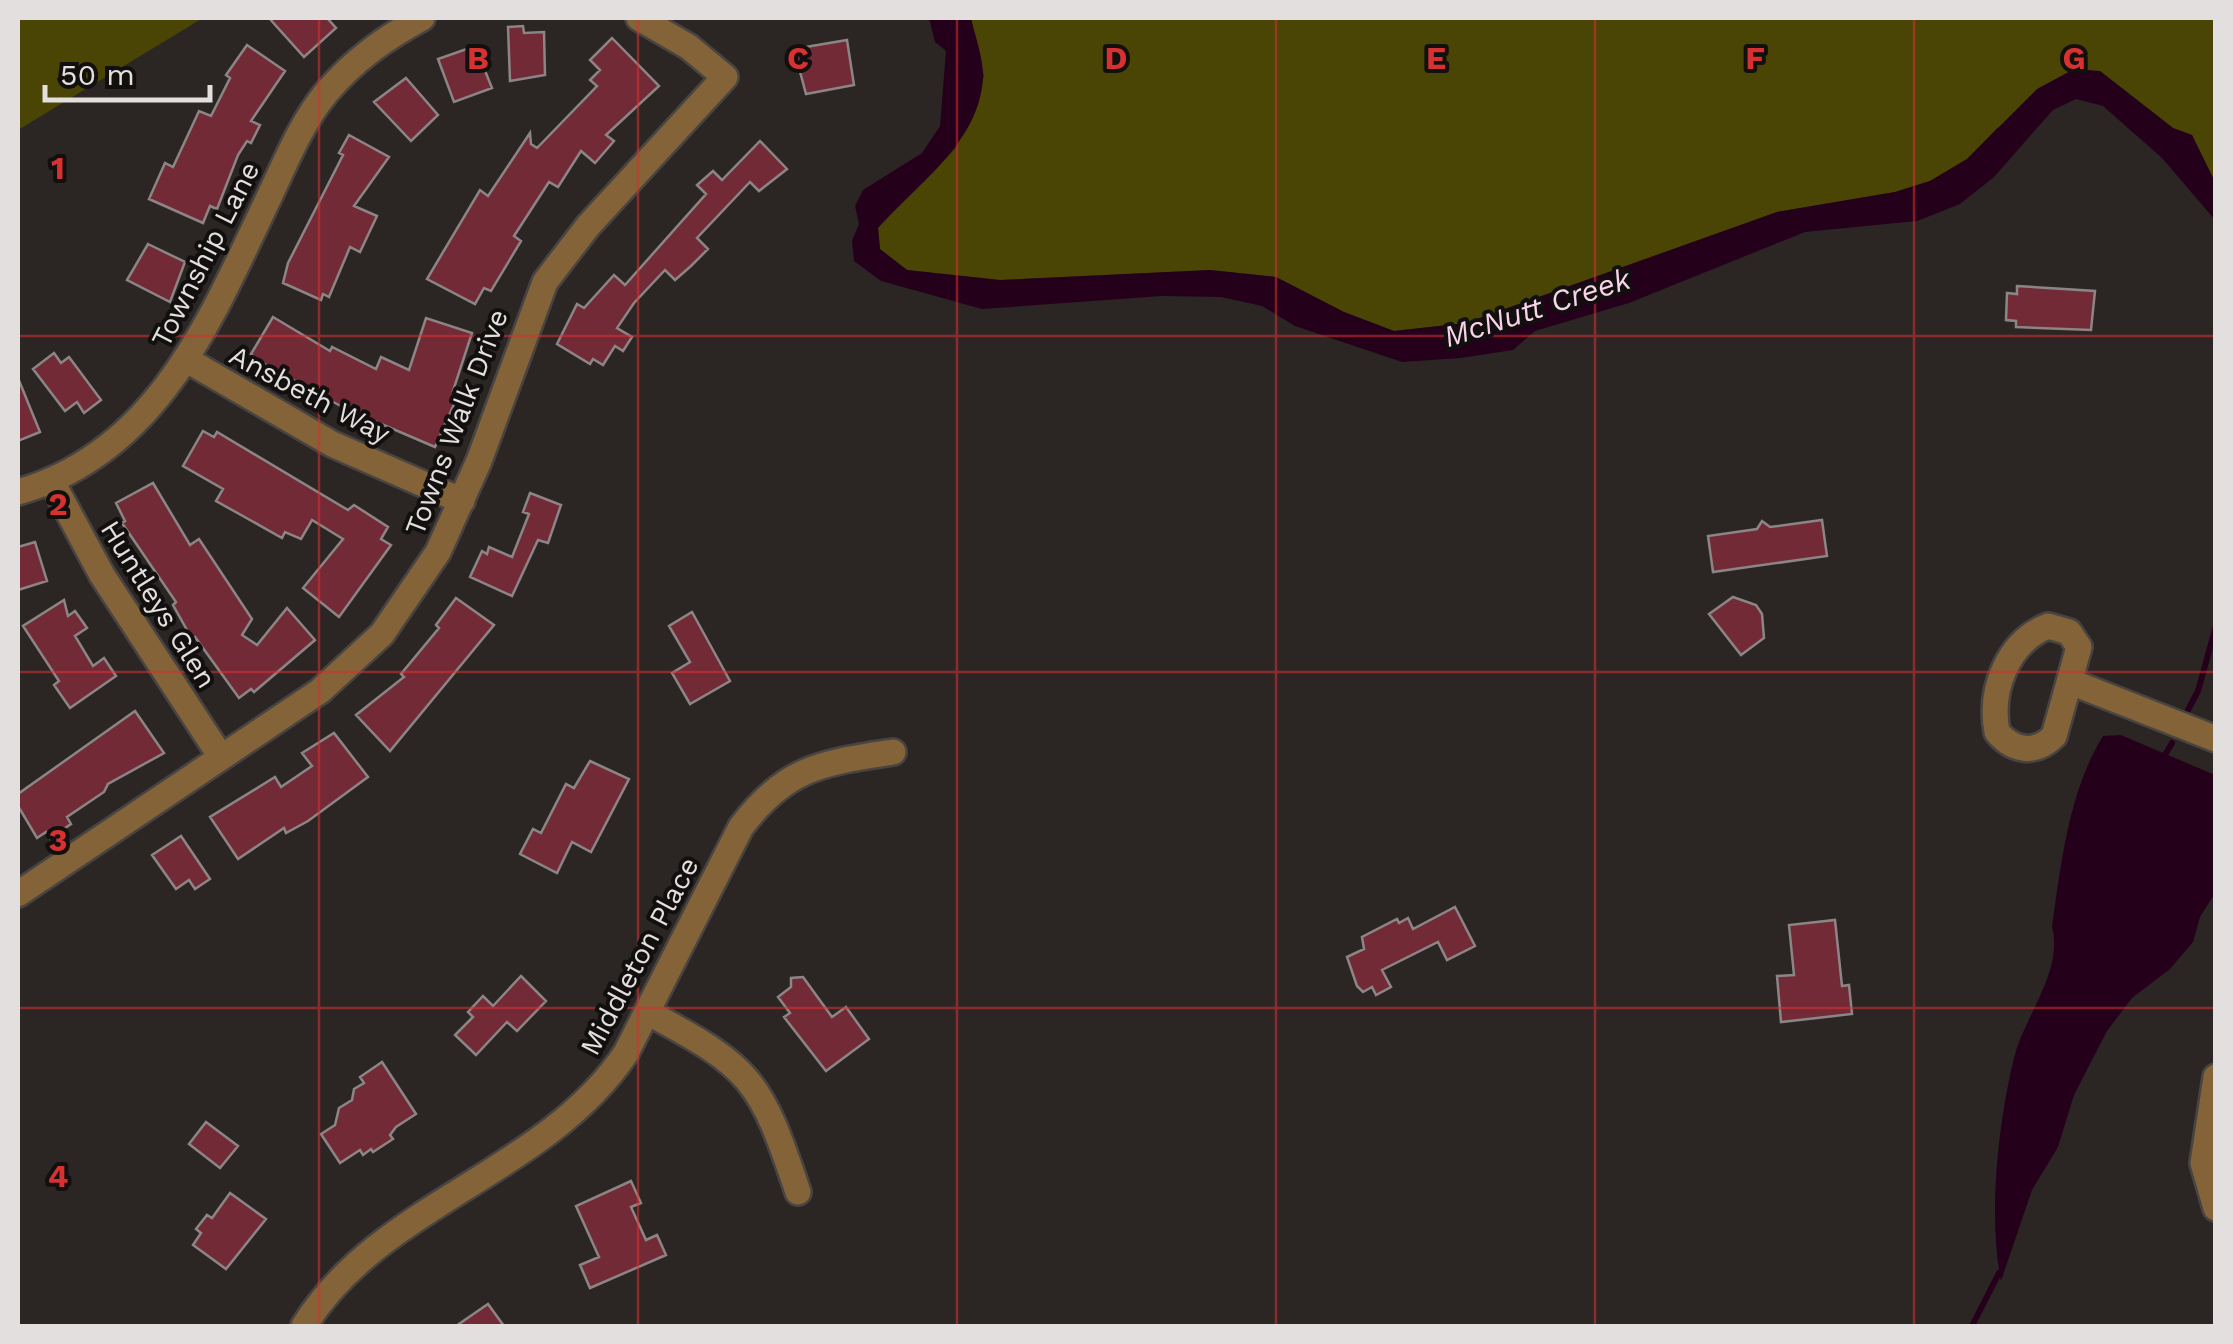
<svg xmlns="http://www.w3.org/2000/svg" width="2233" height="1344" viewBox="0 0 2233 1344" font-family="'Work Sans',sans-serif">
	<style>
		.green { fill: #4a4505 }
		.water { fill: #25001a }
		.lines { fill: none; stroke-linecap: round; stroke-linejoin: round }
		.stream { stroke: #25001a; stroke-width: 6 }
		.building { fill: #732a37; stroke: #8c8586; stroke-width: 2.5 }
		.minor-casing { stroke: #484442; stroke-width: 30 }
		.minor { stroke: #836337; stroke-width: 25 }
		.grid { fill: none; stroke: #d73131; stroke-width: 2.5; stroke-opacity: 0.55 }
		.labels { text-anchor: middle; stroke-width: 8; stroke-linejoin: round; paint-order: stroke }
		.street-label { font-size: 28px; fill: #e3dfde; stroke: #12100f }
		.water-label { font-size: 30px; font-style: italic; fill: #fad3ea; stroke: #12100f }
		.grid-label { font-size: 32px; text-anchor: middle; font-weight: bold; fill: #d73131; stroke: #12100f; stroke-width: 8; stroke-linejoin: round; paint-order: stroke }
	</style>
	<rect width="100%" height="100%" fill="#2b2624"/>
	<path class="green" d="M 18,18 L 203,18 L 18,130 Z
		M 971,18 L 2215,18 L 2215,182 L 2192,135 L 2173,128 L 2100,71 L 1997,128 L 1967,159 L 1930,181 L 1895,192 L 1777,212 L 1466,323 L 1394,331 L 1344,312 L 1276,277 L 1210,270 L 1000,280 L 907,270 L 880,249 L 878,228 L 956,148 L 984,76 Z"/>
	<path class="water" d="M 929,18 L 971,18 C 975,36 984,60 983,79 C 978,144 918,183 878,228 L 880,249 L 907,270 L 1000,280 L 1210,270 L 1276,277 L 1344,312 L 1394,331 L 1466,323 L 1777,212 L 1895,192 L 1930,181 L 1967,159 L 2037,89 L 2074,69 L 2100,71 L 2173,128 L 2192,135 L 2215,182 L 2215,220 L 2162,158 L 2103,106 L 2076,99 L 2053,110 L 1994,177 L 1960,204 L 1917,221 L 1805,232 L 1629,303 L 1535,331 L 1513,350 L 1461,358 L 1402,362 L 1295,326 L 1262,306 L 1221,297 L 1162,296 L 982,309 L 881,281 L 854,261 L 852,241 L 859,224 L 855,206 L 863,190 L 922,153 L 940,126 L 946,51 L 935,42 Z
		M 2121,735 L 2215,775 L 2215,893 L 2200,917 L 2193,942 L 2170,969 L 2132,998 L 2107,1031 L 2074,1095 L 2058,1147 L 2032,1190 L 2001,1281 C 1988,1217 1998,1123 2014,1058 C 2024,1017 2064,970 2052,927 C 2061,863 2069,791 2103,736 Z"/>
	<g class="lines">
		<path class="stream" d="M 2188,710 L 2198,691 L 2216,626
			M 2165,755 L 2172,743
			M 1972,1326 L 1999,1273"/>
	</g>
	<path class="building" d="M 269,18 L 327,18 L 336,28 L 304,57 Z
		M 523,26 L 524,33 L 544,32 L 545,75 L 510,81 L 508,27 Z
		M 612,38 L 659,86 L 606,135 L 614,141 L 595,163 L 581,151 L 558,187 L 549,182 L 514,236 L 521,241 L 491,291 L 484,288 L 475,304 L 427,279 L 480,190 L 488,196 L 530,133 L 531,144 L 537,148 L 597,86 L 590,80 L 600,70 L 590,60 Z
		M 847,40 L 854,85 L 806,94 L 794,49 Z
		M 247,45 L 285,71 L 251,121 L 260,125 L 251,143 L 247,141 L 238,155 L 217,209 L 210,206 L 203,223 L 149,199 L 165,163 L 173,167 L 199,111 L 211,116 L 230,78 L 226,75 Z
		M 475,46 L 492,88 L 454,102 L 438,59 Z
		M 406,78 L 438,115 L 411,141 L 374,102 Z
		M 349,135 L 389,157 L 354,206 L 377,216 L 360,252 L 350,247 L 329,297 L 323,294 L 321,300 L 283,283 L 288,263 L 343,155 L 339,153 Z
		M 760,141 L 787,169 L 759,191 L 750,182 L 697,238 L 708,249 L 691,266 L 675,280 L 665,270 L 634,303 L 617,328 L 632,337 L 623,351 L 615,346 L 603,365 L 593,359 L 590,364 L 557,344 L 577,304 L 584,308 L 614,275 L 625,285 L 706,194 L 697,185 L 713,171 L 722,180 Z
		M 148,244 L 185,262 L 170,302 L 127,280 Z
		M 2017,286 L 2095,291 L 2091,330 L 2016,327 L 2016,321 L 2006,320 L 2007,293 L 2017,294 Z
		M 273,317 L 330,351 L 332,347 L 376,369 L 381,357 L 409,370 L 426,318 L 472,333 L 453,391 L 459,393 L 435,447 L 346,409 L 259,361 L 251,354 Z
		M 54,353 L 61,363 L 69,357 L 101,400 L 84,413 L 77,402 L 65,411 L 33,369 Z
		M 18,378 L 40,432 L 18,441 Z
		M 203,431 L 214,437 L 217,432 L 348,510 L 354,505 L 388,527 L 381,539 L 391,545 L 339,617 L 303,588 L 343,539 L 312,520 L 301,539 L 285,532 L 282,538 L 216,501 L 223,489 L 183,466 Z
		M 153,483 L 190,545 L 199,539 L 252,619 L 242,635 L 257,645 L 287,608 L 315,640 L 254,692 L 251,689 L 239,698 L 195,637 L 192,639 L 173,605 L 176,602 L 122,523 L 125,521 L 116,503 Z
		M 530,493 L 561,505 L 548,543 L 538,540 L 512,596 L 470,577 L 482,551 L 487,554 L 489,547 L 512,557 L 529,514 L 523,512 Z
		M 1822,520 L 1827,556 L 1713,572 L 1708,536 L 1757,529 L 1762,521 L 1770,527 Z
		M 35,542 L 47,581 L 18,590 L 18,547 Z
		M 1733,597 L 1756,605 L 1762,614 L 1764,638 L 1741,655 L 1709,614 Z
		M 456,598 L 494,625 L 390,751 L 356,715 L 404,677 L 401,674 L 439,628 L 436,625 Z
		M 64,600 L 68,616 L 75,611 L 87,628 L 75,636 L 93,666 L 104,658 L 116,676 L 70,708 L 54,685 L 59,681 L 23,626 Z
		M 692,612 L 730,681 L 690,704 L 672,673 L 690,662 L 669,626 Z
		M 135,711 L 164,753 L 108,784 L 104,792 L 67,817 L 71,824 L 50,838 L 46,832 L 37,838 L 18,806 L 18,794 Z
		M 334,733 L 368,777 L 308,821 L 286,833 L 284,828 L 238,859 L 210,817 L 275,777 L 281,787 L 312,766 L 302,753 Z
		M 590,761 L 629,779 L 591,852 L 572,842 L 557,873 L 520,854 L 533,829 L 541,833 L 566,784 L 574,788 Z
		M 181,836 L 210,879 L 195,889 L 189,880 L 176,889 L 152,855 Z
		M 1455,907 L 1475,946 L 1447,960 L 1438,942 L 1382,970 L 1391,987 L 1376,995 L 1372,987 L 1363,992 L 1357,986 L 1347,957 L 1364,949 L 1362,937 L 1397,919 L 1399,923 L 1408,918 L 1413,929 Z
		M 1835,920 L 1842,986 L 1849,985 L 1852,1014 L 1781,1022 L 1777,976 L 1794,975 L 1789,925 Z
		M 521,976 L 546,1001 L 517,1031 L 507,1022 L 476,1055 L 455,1035 L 473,1017 L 468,1012 L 483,996 L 493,1006 Z
		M 803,977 L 832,1017 L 846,1007 L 869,1039 L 826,1071 L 784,1017 L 790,1013 L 778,997 L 791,987 L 791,978 Z
		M 382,1062 L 416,1114 L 396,1127 L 390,1135 L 393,1139 L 373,1152 L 371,1149 L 363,1155 L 360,1150 L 340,1163 L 321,1134 L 335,1125 L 339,1108 L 352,1100 L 354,1089 L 364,1083 L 360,1077 Z
		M 206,1122 L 238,1146 L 220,1168 L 189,1144 Z
		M 631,1181 L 641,1203 L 631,1207 L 646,1240 L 657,1235 L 666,1255 L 590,1288 L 580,1265 L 599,1257 L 576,1206 Z
		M 230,1193 L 266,1219 L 226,1269 L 193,1245 L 201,1233 L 196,1229 L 207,1215 L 212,1218 Z
		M 488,1304 L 504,1326 L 456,1326 Z"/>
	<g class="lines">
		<g class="minor-casing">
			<path id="minor" d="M 187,360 L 332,444 L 462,501
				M 51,480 L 102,575 L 221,757
				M 18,492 C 160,452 213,314 271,193 C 287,159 302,122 326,93 C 354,60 385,38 422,18
				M 2048,626 L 2069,632 L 2079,647 L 2054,736 C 2035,755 2013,751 1997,732 C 1989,689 2008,642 2048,626 Z
				M 2071,682 L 2216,739
				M 18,894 L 320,691 L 382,634 L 438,552 L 479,461 L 545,282 L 588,226 L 725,77 L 689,47 L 639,18
				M 647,1012 C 752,1068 760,1079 798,1192
				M 2216,1077 L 2203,1163 L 2216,1208
				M 304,1326 C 380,1203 545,1174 626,1053 L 741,827 C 786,767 822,763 893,752"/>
		</g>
		<use href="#minor" class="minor"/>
	</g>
	<path class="grid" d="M 319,18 L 319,1326M 638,18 L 638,1326M 957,18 L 957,1326M 1276,18 L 1276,1326M 1595,18 L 1595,1326M 1914,18 L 1914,1326M 18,336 L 2216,336M 18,672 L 2216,672M 18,1008 L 2216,1008"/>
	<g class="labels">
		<g class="street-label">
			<text transform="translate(205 254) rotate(-63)" y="10">Township Lane</text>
			<text transform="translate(310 394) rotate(28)" y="10">Ansbeth Way</text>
			<text transform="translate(456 422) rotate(-69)" y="10">Towns Walk Drive</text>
			<text transform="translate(159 604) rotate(58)" y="10">Huntleys Glen</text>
			<text transform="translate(639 956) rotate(-62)" y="10">Middleton Place</text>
		</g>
		<g class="water-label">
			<text transform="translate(1537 308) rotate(-18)" y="10">McNutt Creek</text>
		</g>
	</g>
	<g class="grid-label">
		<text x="478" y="69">B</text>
		<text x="798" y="69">C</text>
		<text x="1116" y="69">D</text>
		<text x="1436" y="69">E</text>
		<text x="1755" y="69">F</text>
		<text x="2074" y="69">G</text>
		<text x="58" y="179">1</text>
		<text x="58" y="515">2</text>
		<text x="58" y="851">3</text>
		<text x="58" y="1187">4</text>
	</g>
	<rect width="2233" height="1344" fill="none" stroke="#e3dfde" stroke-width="40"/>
	<path d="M45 85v15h165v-15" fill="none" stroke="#e3dfde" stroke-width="5"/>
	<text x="60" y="85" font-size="30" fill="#e3dfde" stroke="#12100f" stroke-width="8" paint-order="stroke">50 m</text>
</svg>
